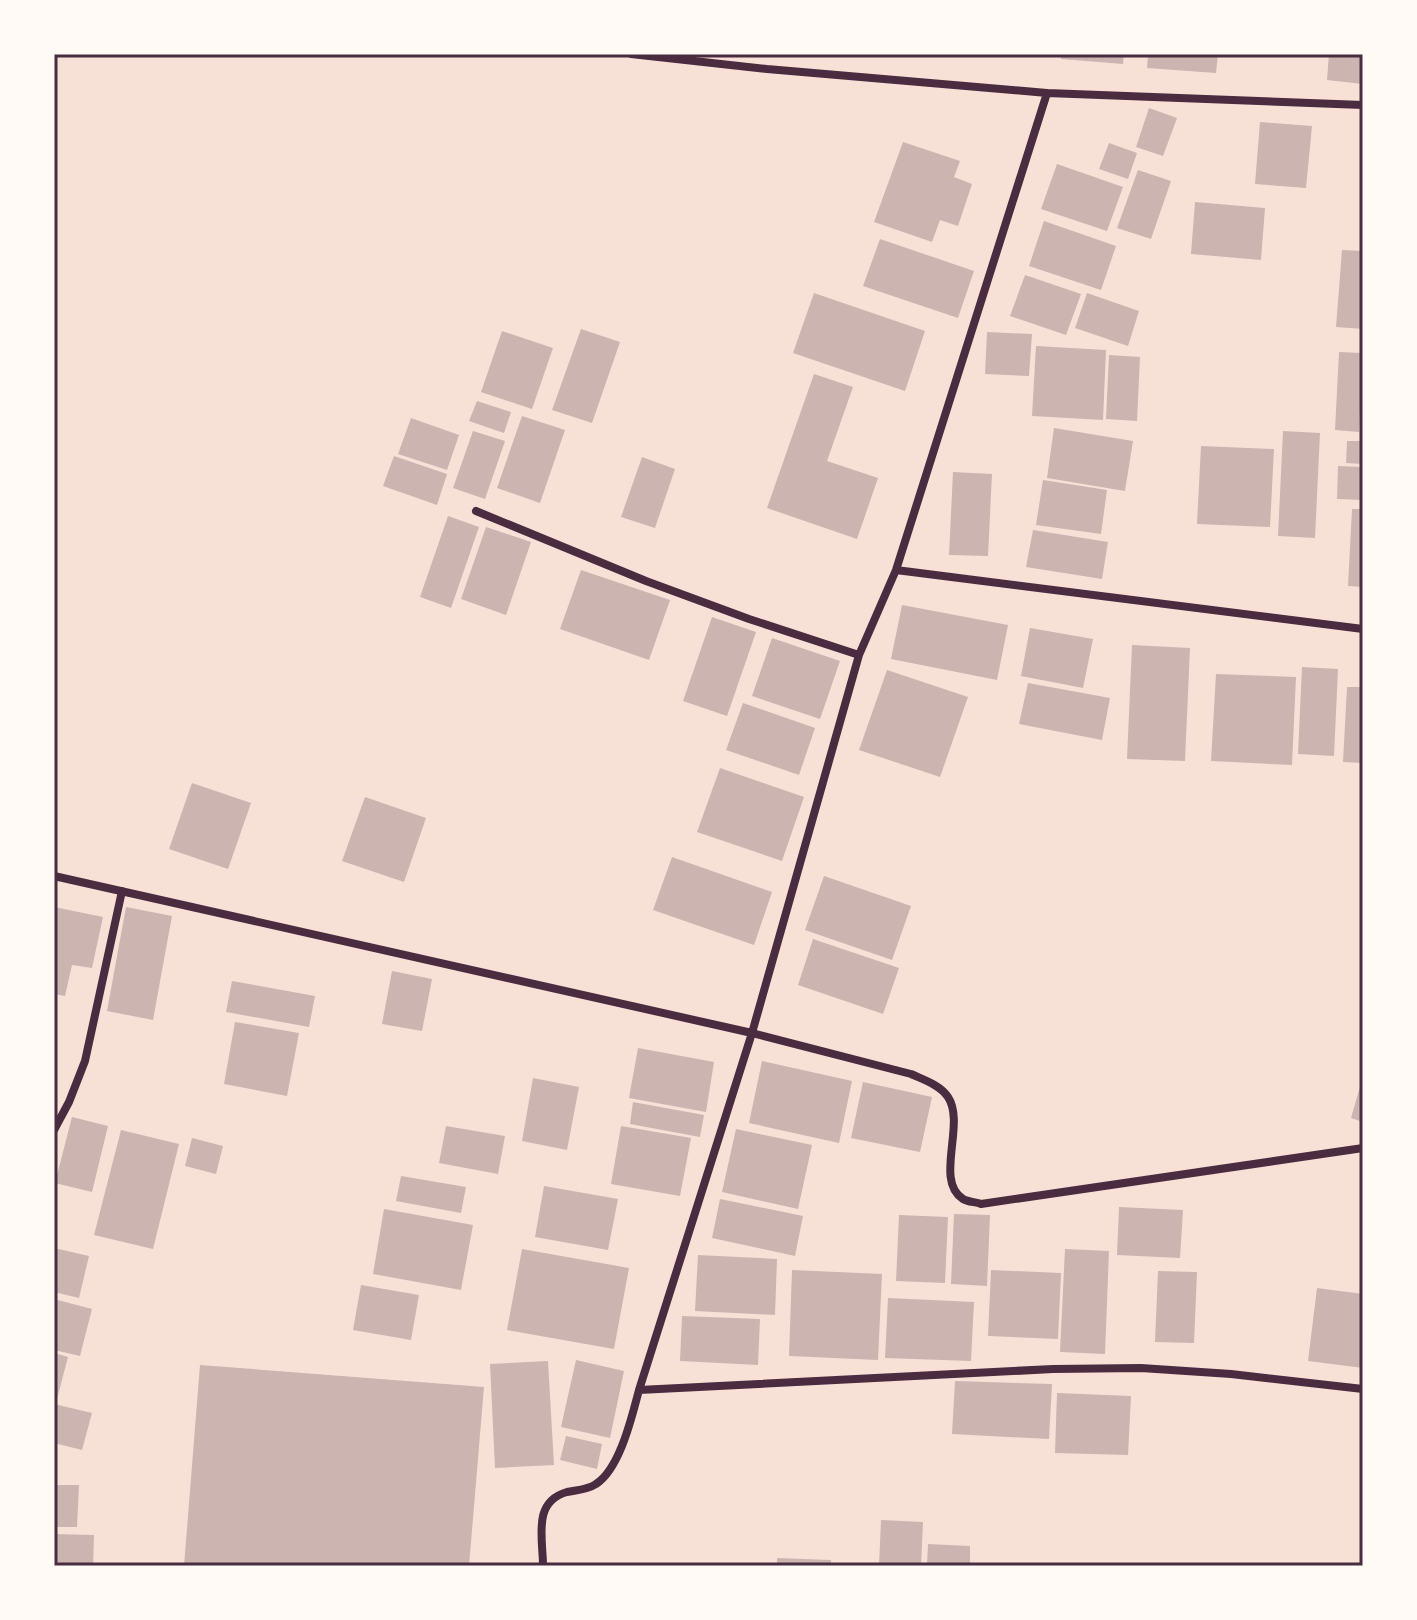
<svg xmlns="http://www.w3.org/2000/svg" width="1417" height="1620" viewBox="0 0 1417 1620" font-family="Montserrat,sans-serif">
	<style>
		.building { fill: #ccb4b1 }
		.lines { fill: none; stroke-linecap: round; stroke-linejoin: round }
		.minor { stroke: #4a2c40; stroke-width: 8 }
		.neatline { fill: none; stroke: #4a2c40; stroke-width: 3 }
	</style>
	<rect width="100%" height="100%" fill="#f7e1d7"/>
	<path class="building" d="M 1061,54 L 1124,54 L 1123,64 L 1061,59 Z
		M 1148,54 L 1218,54 L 1216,73 L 1147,68 Z
		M 1329,54 L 1363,54 L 1363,84 L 1327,80 Z
		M 1149,108 L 1177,118 L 1163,156 L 1136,147 Z
		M 1260,122 L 1312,126 L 1306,188 L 1255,184 Z
		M 903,142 L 960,161 L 954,177 L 972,184 L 958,226 L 940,220 L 932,242 L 874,222 Z
		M 1109,143 L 1137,153 L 1128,179 L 1099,169 Z
		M 1057,164 L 1123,187 L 1107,231 L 1041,209 Z
		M 1138,170 L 1171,181 L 1151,239 L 1117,228 Z
		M 1195,202 L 1265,208 L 1261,260 L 1191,254 Z
		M 1044,221 L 1116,246 L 1101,290 L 1029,266 Z
		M 880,239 L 974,271 L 958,318 L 863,286 Z
		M 1342,250 L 1363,251 L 1363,329 L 1336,327 Z
		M 1025,275 L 1081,294 L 1066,335 L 1010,316 Z
		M 814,293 L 925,331 L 905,391 L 793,353 Z
		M 1087,293 L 1139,311 L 1128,346 L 1075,328 Z
		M 581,329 L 620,342 L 592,423 L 552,410 Z
		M 502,331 L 553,348 L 532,409 L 481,392 Z
		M 987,332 L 1032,334 L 1029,376 L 985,374 Z
		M 1036,346 L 1106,350 L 1103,420 L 1032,416 Z
		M 1339,352 L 1362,353 L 1359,432 L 1335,430 Z
		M 1109,355 L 1140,357 L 1137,421 L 1106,419 Z
		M 814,374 L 853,387 L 827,461 L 878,478 L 857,539 L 767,508 Z
		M 477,401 L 511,412 L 504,433 L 469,421 Z
		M 522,416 L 565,430 L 540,503 L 497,488 Z
		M 411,418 L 459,435 L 447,470 L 398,454 Z
		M 1054,428 L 1133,441 L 1125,491 L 1047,478 Z
		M 473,431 L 505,441 L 485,499 L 453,488 Z
		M 1283,431 L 1320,433 L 1315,538 L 1278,536 Z
		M 1347,441 L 1363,441 L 1363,464 L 1346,463 Z
		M 1201,446 L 1274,449 L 1270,527 L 1197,524 Z
		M 394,456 L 447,474 L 437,505 L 383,486 Z
		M 642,457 L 675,469 L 655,528 L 621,517 Z
		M 1338,466 L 1363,467 L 1363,500 L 1337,499 Z
		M 953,472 L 992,474 L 988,556 L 949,555 Z
		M 1043,480 L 1107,490 L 1101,534 L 1036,525 Z
		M 1352,509 L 1363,509 L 1363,587 L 1348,586 Z
		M 448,516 L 479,527 L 451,608 L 420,597 Z
		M 486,527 L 531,542 L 506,615 L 461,599 Z
		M 1033,530 L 1108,542 L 1102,579 L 1026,567 Z
		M 581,570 L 670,600 L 649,660 L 560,629 Z
		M 902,605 L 1008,625 L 997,680 L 891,659 Z
		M 712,617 L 756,632 L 727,716 L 683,701 Z
		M 1030,628 L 1093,639 L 1083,688 L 1021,676 Z
		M 772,638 L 840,661 L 820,719 L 752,696 Z
		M 1132,645 L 1190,648 L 1185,761 L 1127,759 Z
		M 1302,667 L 1338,669 L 1334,756 L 1298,754 Z
		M 887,670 L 968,697 L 940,777 L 859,750 Z
		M 1216,674 L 1296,677 L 1292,765 L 1211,761 Z
		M 1028,683 L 1110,698 L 1102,740 L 1019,724 Z
		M 1347,687 L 1363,687 L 1363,763 L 1343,762 Z
		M 743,703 L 815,728 L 799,775 L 726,750 Z
		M 720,768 L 804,797 L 782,861 L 697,832 Z
		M 192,783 L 251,803 L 228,869 L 169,849 Z
		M 365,797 L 426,818 L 404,882 L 342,861 Z
		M 672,857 L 772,892 L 754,945 L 653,910 Z
		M 824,876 L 911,906 L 892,960 L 805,930 Z
		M 54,907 L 103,917 L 92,968 L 72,965 L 65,996 L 54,994 Z
		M 126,907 L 172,916 L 153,1020 L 107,1011 Z
		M 813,939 L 899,968 L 883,1014 L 798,985 Z
		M 392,971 L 432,979 L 422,1031 L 382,1024 Z
		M 232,981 L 315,996 L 309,1027 L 226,1012 Z
		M 235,1022 L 299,1033 L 287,1096 L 224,1084 Z
		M 638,1048 L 714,1062 L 706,1112 L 629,1098 Z
		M 762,1061 L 852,1081 L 839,1143 L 749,1123 Z
		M 533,1078 L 579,1087 L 567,1150 L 522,1141 Z
		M 1362,1080 L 1363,1080 L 1363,1122 L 1351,1118 Z
		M 863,1082 L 932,1097 L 920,1152 L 851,1138 Z
		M 633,1102 L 704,1115 L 700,1137 L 630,1124 Z
		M 72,1117 L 108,1126 L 92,1192 L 55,1183 Z
		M 446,1126 L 505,1136 L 498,1174 L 439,1163 Z
		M 621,1126 L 691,1138 L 680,1196 L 611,1184 Z
		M 736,1129 L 812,1145 L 798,1209 L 722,1192 Z
		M 121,1130 L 179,1144 L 153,1249 L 94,1235 Z
		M 192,1138 L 223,1146 L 216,1174 L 185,1166 Z
		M 401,1176 L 466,1187 L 461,1213 L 396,1201 Z
		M 544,1186 L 618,1199 L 608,1250 L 535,1237 Z
		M 720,1199 L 803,1216 L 795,1256 L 712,1238 Z
		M 1119,1207 L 1183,1210 L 1180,1258 L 1117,1255 Z
		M 384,1209 L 473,1225 L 461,1290 L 373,1274 Z
		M 954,1214 L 990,1215 L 987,1286 L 951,1284 Z
		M 899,1215 L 948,1217 L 945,1283 L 896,1281 Z
		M 54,1248 L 89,1256 L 79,1298 L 54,1292 Z
		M 522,1249 L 629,1268 L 614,1349 L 507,1330 Z
		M 1065,1249 L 1109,1251 L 1105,1354 L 1060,1352 Z
		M 698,1255 L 777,1259 L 775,1315 L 695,1311 Z
		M 792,1270 L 882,1274 L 878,1360 L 789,1356 Z
		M 991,1270 L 1061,1273 L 1058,1339 L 988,1336 Z
		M 1158,1271 L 1197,1272 L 1194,1343 L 1155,1342 Z
		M 361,1285 L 419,1295 L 411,1340 L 353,1330 Z
		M 1317,1288 L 1363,1294 L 1363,1368 L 1308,1361 Z
		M 888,1298 L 974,1302 L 971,1361 L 885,1358 Z
		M 54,1299 L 92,1309 L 80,1356 L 54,1350 Z
		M 682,1316 L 760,1319 L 758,1365 L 680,1361 Z
		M 54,1353 L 68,1357 L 57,1399 L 54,1398 Z
		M 576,1360 L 624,1371 L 610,1438 L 561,1427 Z
		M 548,1361 L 554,1465 L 495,1468 L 490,1364 Z
		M 200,1365 L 484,1387 L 469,1566 L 184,1566 Z
		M 955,1381 L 1052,1384 L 1049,1439 L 952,1434 Z
		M 1057,1393 L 1131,1396 L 1128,1455 L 1055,1453 Z
		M 54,1404 L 92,1413 L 82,1450 L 54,1443 Z
		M 566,1436 L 602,1444 L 597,1469 L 560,1460 Z
		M 54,1485 L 79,1485 L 77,1527 L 54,1527 Z
		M 881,1520 L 923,1522 L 921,1566 L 879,1566 Z
		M 54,1534 L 94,1535 L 93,1566 L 54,1566 Z
		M 928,1544 L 970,1546 L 970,1566 L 927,1566 Z
		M 777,1558 L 831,1560 L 831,1566 L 777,1566 Z"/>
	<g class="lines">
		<path class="minor" d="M 631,54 L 767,69 L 1047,93
			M 476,511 L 646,581 L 749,619 L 859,655
			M 896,570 L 1363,629
			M 54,876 L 752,1033 L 911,1074 C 924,1080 940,1085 948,1097 C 966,1124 934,1181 963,1199 C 968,1202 976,1202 981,1204 L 1363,1148
			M 54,1130 L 69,1102 L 85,1061 L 122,891
			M 639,1390 L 1053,1369 L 1141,1368 L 1231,1374 L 1363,1389
			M 543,1566 C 543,1538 532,1502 567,1492 C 577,1490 587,1490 596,1484 C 620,1469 632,1416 639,1390 L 752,1033 L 859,655 L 896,570 L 1047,93 L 1363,105"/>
	</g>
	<rect width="1417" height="1620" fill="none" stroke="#fffaf5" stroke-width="112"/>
	<rect x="56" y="56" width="1305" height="1508" class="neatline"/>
</svg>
